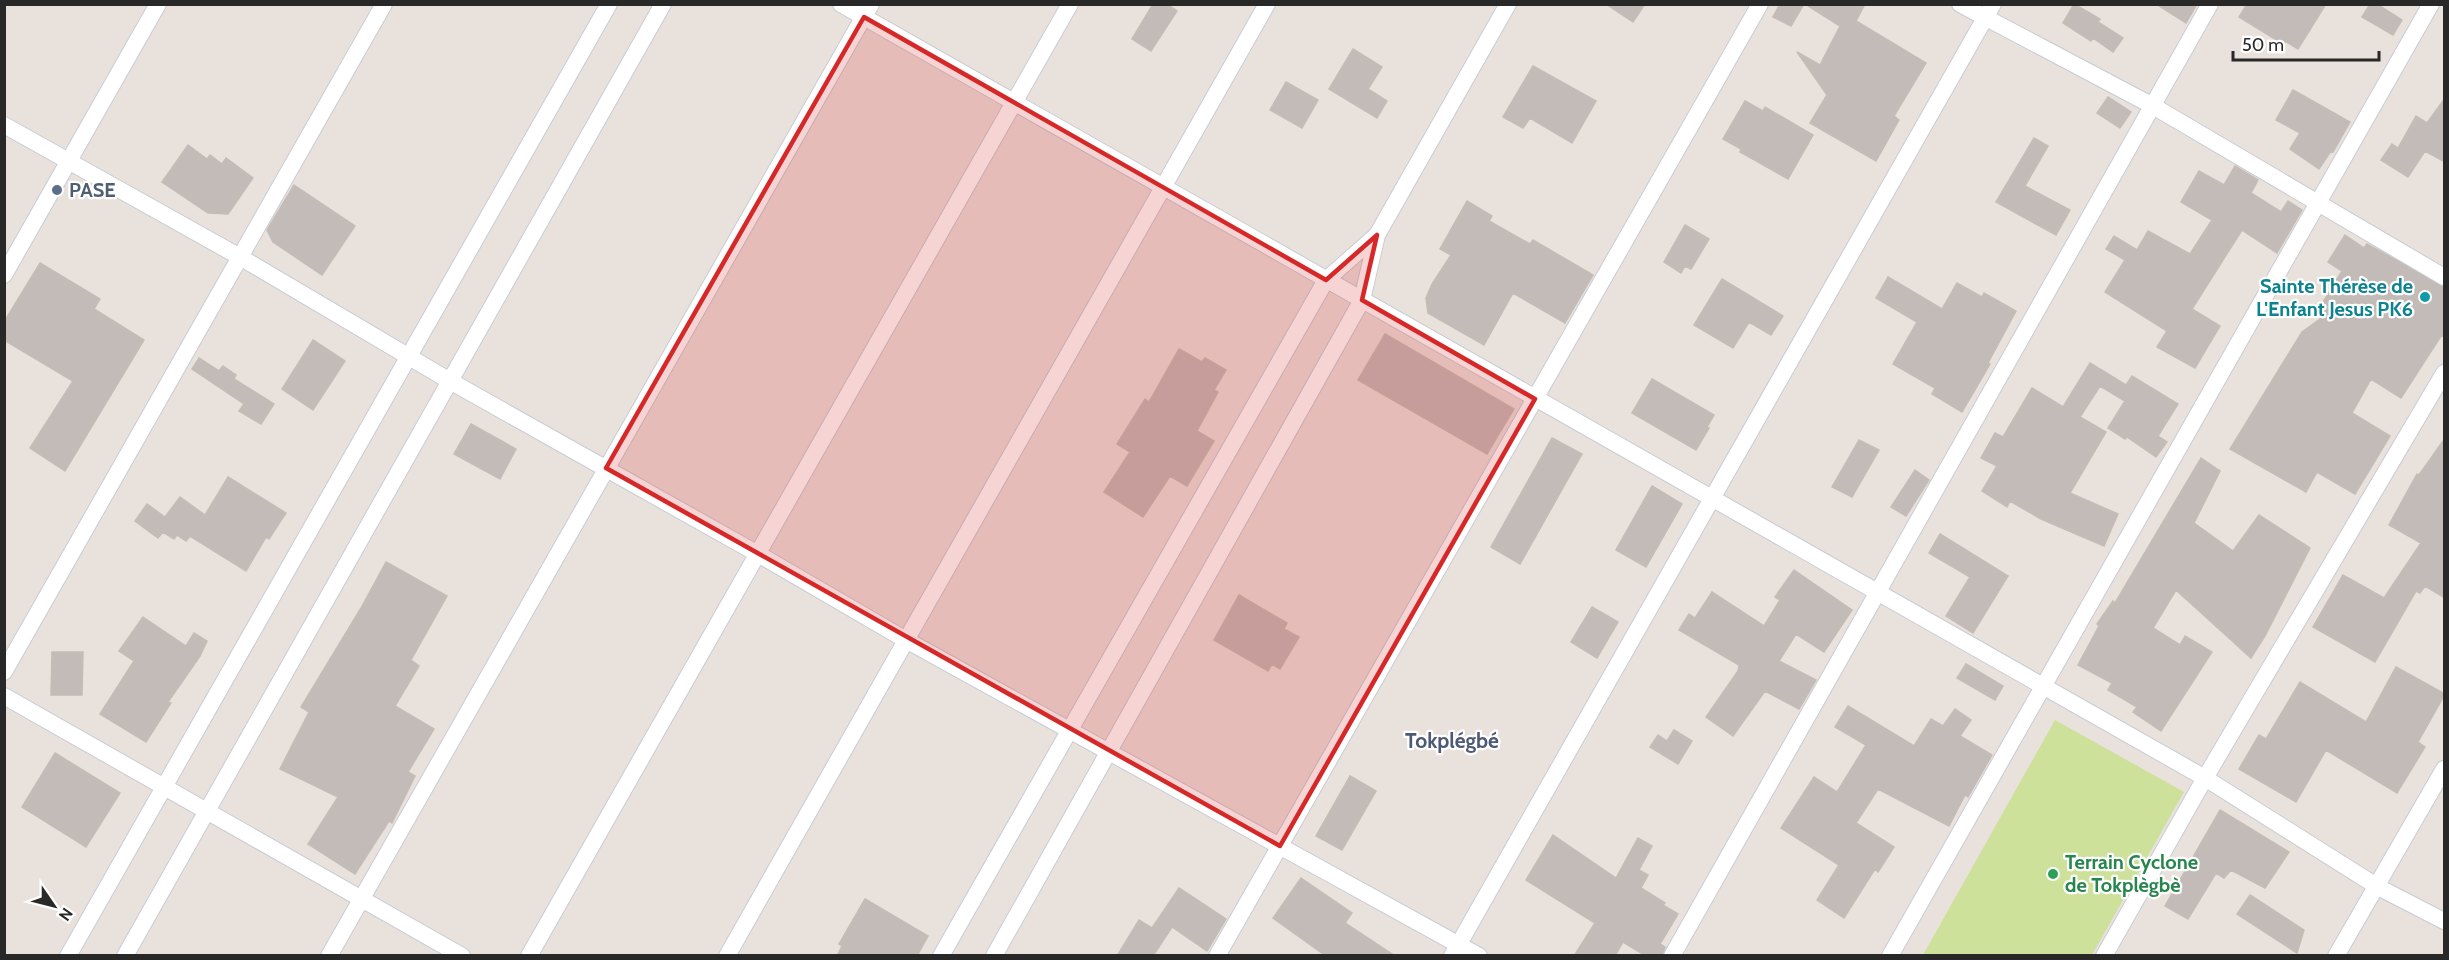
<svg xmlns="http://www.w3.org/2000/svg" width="2449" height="960" viewBox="0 0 2449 960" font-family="Cabin,sans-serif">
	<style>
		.pitch { fill: #cde19a }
		.building { fill: #c2bbb8; stroke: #c4bdb6; stroke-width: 1.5 }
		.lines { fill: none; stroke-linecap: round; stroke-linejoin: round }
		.minor-casing { stroke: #c7ccd5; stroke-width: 18 }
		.minor { stroke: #fff; stroke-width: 16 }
		.marked { fill: #d62828; fill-opacity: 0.2; stroke: #d62828; stroke-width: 4.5; stroke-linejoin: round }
		.service-dot { fill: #5c6f8a; stroke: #fff; stroke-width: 2 }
		.culture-dot { fill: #0f9aa8; stroke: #fff; stroke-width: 2 }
		.leisure-dot { fill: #2e9e5b; stroke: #fff; stroke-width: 2 }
		.labels { text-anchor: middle; stroke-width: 4.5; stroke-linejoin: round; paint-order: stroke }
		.service-label { font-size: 20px; font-weight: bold; fill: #4e5e75; stroke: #fff; text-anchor: start }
		.culture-label { font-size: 20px; font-weight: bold; fill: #0d838f; stroke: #fff; text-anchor: end }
		.leisure-label { font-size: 20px; font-weight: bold; fill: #27864d; stroke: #fff; text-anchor: start }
		.neighbourhood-label { font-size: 21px; font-weight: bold; fill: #4e5a74; stroke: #fff }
	</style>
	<rect width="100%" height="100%" fill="#e9e1db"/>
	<path class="pitch" d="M 2055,720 L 2184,792 L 2092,955 L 1923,955 Z"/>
	<path class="building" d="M 1153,4 L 1167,4 L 1177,11 L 1151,51 L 1132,39 Z
		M 1606,4 L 1645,4 L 1633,22 Z
		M 1780,4 L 1804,4 L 1791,26 L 1773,17 Z
		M 1805,4 L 1865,4 L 1856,21 L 1926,63 L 1894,116 L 1899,120 L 1876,161 L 1810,123 L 1827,95 L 1797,52 L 1820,65 L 1840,26 Z
		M 2074,4 L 2100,19 L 2098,22 L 2123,38 L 2113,52 L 2093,38 L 2091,41 L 2063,23 Z
		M 2156,4 L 2197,4 L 2186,23 Z
		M 2247,4 L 2326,4 L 2298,49 L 2285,41 L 2283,44 L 2239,17 Z
		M 2370,4 L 2377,4 L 2402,20 L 2393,35 L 2362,17 Z
		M 1353,49 L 1382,67 L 1368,89 L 1387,101 L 1377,118 L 1329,89 Z
		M 1533,66 L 1596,101 L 1572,143 L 1530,118 L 1523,128 L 1503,117 Z
		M 1286,82 L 1318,100 L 1302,128 L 1270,110 Z
		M 2293,90 L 2350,122 L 2333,152 L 2331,151 L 2319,169 L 2290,149 L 2300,133 L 2276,120 Z
		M 2108,97 L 2131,112 L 2120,128 L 2097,113 Z
		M 2445,98 L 2445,162 L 2425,151 L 2408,177 L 2381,160 L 2392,144 L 2398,148 L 2416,116 L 2427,123 Z
		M 1745,101 L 1763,111 L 1765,107 L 1813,135 L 1788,179 L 1740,152 L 1741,149 L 1723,139 Z
		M 2034,138 L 2048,146 L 2025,186 L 2070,210 L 2056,235 L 1996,202 Z
		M 188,145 L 207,159 L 210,155 L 222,164 L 226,158 L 253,178 L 228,214 L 208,213 L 162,182 Z
		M 2235,166 L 2258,180 L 2251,193 L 2281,212 L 2288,201 L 2302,210 L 2277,253 L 2242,230 L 2192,309 L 2220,326 L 2195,368 L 2157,347 L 2167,331 L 2105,292 L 2125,260 L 2106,249 L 2114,236 L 2137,250 L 2148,231 L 2190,254 L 2212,220 L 2181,202 L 2199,171 L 2224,185 Z
		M 294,185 L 355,226 L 322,275 L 273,242 L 267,230 Z
		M 1467,201 L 1492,216 L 1489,221 L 1530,244 L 1533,240 L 1593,275 L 1565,323 L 1513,293 L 1484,345 L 1428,313 L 1426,298 L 1432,284 L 1451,255 L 1440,249 Z
		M 1685,225 L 1709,239 L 1691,269 L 1685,266 L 1681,273 L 1664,262 Z
		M 2345,235 L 2364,248 L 2367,244 L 2445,287 L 2445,337 L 2441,336 L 2401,398 L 2371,379 L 2352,413 L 2390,436 L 2355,494 L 2317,472 L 2306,492 L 2230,449 L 2302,332 L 2324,316 L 2317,312 L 2342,271 L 2328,262 Z
		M 40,263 L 100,299 L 94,309 L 144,340 L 65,471 L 30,448 L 73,381 L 4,340 L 4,322 Z
		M 1888,277 L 1942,309 L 1957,283 L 1982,297 L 1984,293 L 2016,311 L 1988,363 L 1990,364 L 1962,412 L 1932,394 L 1935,388 L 1893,364 L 1917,322 L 1876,298 Z
		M 1722,279 L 1783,316 L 1771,335 L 1749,322 L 1733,348 L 1694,325 Z
		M 1385,334 L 1514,409 L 1487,454 L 1358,380 Z
		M 313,340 L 345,361 L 313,410 L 282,389 Z
		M 1179,349 L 1202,362 L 1205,358 L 1226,370 L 1214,390 L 1218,392 L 1197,431 L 1214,441 L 1187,486 L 1170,476 L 1143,517 L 1104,492 L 1130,452 L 1117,444 L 1145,399 L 1149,402 Z
		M 199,358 L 219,371 L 223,366 L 236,375 L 234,379 L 274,404 L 261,424 L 239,411 L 244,404 L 192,369 Z
		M 2090,363 L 2126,385 L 2132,376 L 2178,404 L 2158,436 L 2167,442 L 2156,457 L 2127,437 L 2125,439 L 2108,428 L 2125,401 L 2100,386 L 2080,417 L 2106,432 L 2070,493 L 2118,514 L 2104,546 L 2041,519 L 2010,501 L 2007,507 L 1982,491 L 1997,466 L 1981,458 L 1995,433 L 2003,437 L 2032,388 L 2063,407 Z
		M 1652,379 L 1714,415 L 1707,427 L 1709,428 L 1696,450 L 1632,413 Z
		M 471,424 L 516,449 L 500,479 L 454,454 Z
		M 1552,438 L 1582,454 L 1520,564 L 1491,547 Z
		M 2445,438 L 2445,598 L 2425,586 L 2420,593 L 2416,591 L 2375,662 L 2313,627 L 2343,575 L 2384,598 L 2421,543 L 2389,525 L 2417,474 L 2419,475 Z
		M 1859,440 L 1879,450 L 1852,497 L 1832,487 Z
		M 2201,458 L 2220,471 L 2194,523 L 2233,551 L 2259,515 L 2310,548 L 2265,636 L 2251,658 L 2176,590 L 2153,628 L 2180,645 L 2185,636 L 2212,652 L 2161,731 L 2133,712 L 2137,707 L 2108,690 L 2112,683 L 2078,665 L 2099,626 L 2097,624 L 2113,601 L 2115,603 Z
		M 1915,470 L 1929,480 L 1906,516 L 1891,507 Z
		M 228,477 L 286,513 L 269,539 L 266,537 L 246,571 L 190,536 L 186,541 L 177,535 L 174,539 L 163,532 L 158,538 L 135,521 L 147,504 L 165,517 L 180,497 L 205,515 Z
		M 1652,486 L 1682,504 L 1646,567 L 1616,550 Z
		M 1940,534 L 2008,576 L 1973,633 L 1946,616 L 1970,577 L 1929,553 Z
		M 386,562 L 447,596 L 411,660 L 419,666 L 395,706 L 434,729 L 408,772 L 415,776 L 392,823 L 389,821 L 355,874 L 308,844 L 338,797 L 280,769 L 309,712 L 301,707 L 361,608 Z
		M 1794,570 L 1852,610 L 1824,652 L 1796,634 L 1779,661 L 1816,680 L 1799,709 L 1765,691 L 1733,736 L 1706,717 L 1738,671 L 1739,665 L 1679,630 L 1689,614 L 1695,618 L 1712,592 L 1764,626 L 1780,600 L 1775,597 Z
		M 1239,595 L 1287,623 L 1284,629 L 1299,637 L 1280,669 L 1272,664 L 1268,671 L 1214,640 Z
		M 1592,607 L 1618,622 L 1597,658 L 1571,642 Z
		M 143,617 L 186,646 L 194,633 L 207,641 L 200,656 L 168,702 L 171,703 L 146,742 L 100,714 L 134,661 L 119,651 Z
		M 52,652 L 83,652 L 82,695 L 51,695 Z
		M 1966,664 L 2003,686 L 1995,700 L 1957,678 Z
		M 2396,667 L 2445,694 L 2418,742 L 2425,747 L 2397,793 L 2326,750 L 2296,802 L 2239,769 L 2259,735 L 2266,739 L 2300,682 L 2366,722 Z
		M 1848,706 L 1914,746 L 1931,719 L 1943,726 L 1955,709 L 1971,720 L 1960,736 L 1992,755 L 1968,797 L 1965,795 L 1949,826 L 1878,789 L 1856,823 L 1894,847 L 1878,872 L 1875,869 L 1844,918 L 1817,900 L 1839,865 L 1781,828 L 1814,777 L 1837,792 L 1866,745 L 1835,727 Z
		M 1674,730 L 1692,741 L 1678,764 L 1650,747 L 1658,735 L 1667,741 Z
		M 55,753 L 120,793 L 86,847 L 22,807 Z
		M 1350,776 L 1376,791 L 1342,850 L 1316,836 Z
		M 2220,810 L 2289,852 L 2265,888 L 2231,870 L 2224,878 L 2216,873 L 2188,919 L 2165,906 Z
		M 1553,835 L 1616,878 L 1638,838 L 1652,846 L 1639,870 L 1648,875 L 1641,888 L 1665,903 L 1663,905 L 1678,914 L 1660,944 L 1665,947 L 1662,956 L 1646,956 L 1623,942 L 1615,956 L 1574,956 L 1595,923 L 1526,880 Z
		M 1301,878 L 1352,913 L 1345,923 L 1395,956 L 1326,956 L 1273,918 Z
		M 1179,888 L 1226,919 L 1207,951 L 1172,927 L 1153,956 L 1117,956 L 1139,920 L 1152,928 Z
		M 2250,895 L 2304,930 L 2297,953 L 2237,914 Z
		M 865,899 L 928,936 L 917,956 L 837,956 L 842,946 L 839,944 Z"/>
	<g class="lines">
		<g class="minor-casing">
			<path id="minor" d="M 841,4 L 2205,778 L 2378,887 L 2444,921
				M 1960,4 L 2153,106 L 2444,277
				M 4,125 L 240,257 L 450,381 L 758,554 L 906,640 L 1479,956
				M 4,275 L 158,4
				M 4,672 L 384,4
				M 4,696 L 462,956
				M 68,956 L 609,4
				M 125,956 L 663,4
				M 329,956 L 871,4
				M 529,956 L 1070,4
				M 727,956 L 1267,4
				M 941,956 L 1326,280 L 1377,235
				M 994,956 L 1362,300 L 1377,235 L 1508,4
				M 1217,956 L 1760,4
				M 1452,956 L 1993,4
				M 1672,956 L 2210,4
				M 1890,956 L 2431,4
				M 2104,956 L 2205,778 L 2444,373
				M 2336,956 L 2444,769"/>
		</g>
		<use href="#minor" class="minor"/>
	</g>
	<path class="marked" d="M 864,17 L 1326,280 L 1377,235 L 1362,300 L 1535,399 L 1280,846 L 606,468 Z"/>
	<circle class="service-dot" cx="57" cy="190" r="6"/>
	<circle class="culture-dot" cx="2425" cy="297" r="6"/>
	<circle class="leisure-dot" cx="2053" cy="874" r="6"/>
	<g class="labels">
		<g class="service-label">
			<text x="69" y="197">PASE</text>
		</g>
		<g class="culture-label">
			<text x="2413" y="293">Sainte Thérèse de<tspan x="2413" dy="23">L'Enfant Jesus PK6</tspan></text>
		</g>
		<g class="leisure-label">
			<text x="2065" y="869">Terrain Cyclone<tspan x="2065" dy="23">de Tokplègbè</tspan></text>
		</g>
		<g class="neighbourhood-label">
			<text x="1452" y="748">Tokplégbé</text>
		</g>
	</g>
	<rect width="2449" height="960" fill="none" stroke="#282828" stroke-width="12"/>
	<g transform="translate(54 906) rotate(125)" stroke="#ffffff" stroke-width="4.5" paint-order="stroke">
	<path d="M0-4.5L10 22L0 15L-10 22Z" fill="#282828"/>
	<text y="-9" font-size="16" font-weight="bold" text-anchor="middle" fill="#282828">N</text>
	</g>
	<path d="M2233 51v9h146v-9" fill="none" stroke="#282828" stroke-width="3"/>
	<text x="2242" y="51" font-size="18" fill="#282828" stroke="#ffffff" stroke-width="4.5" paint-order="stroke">50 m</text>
</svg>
